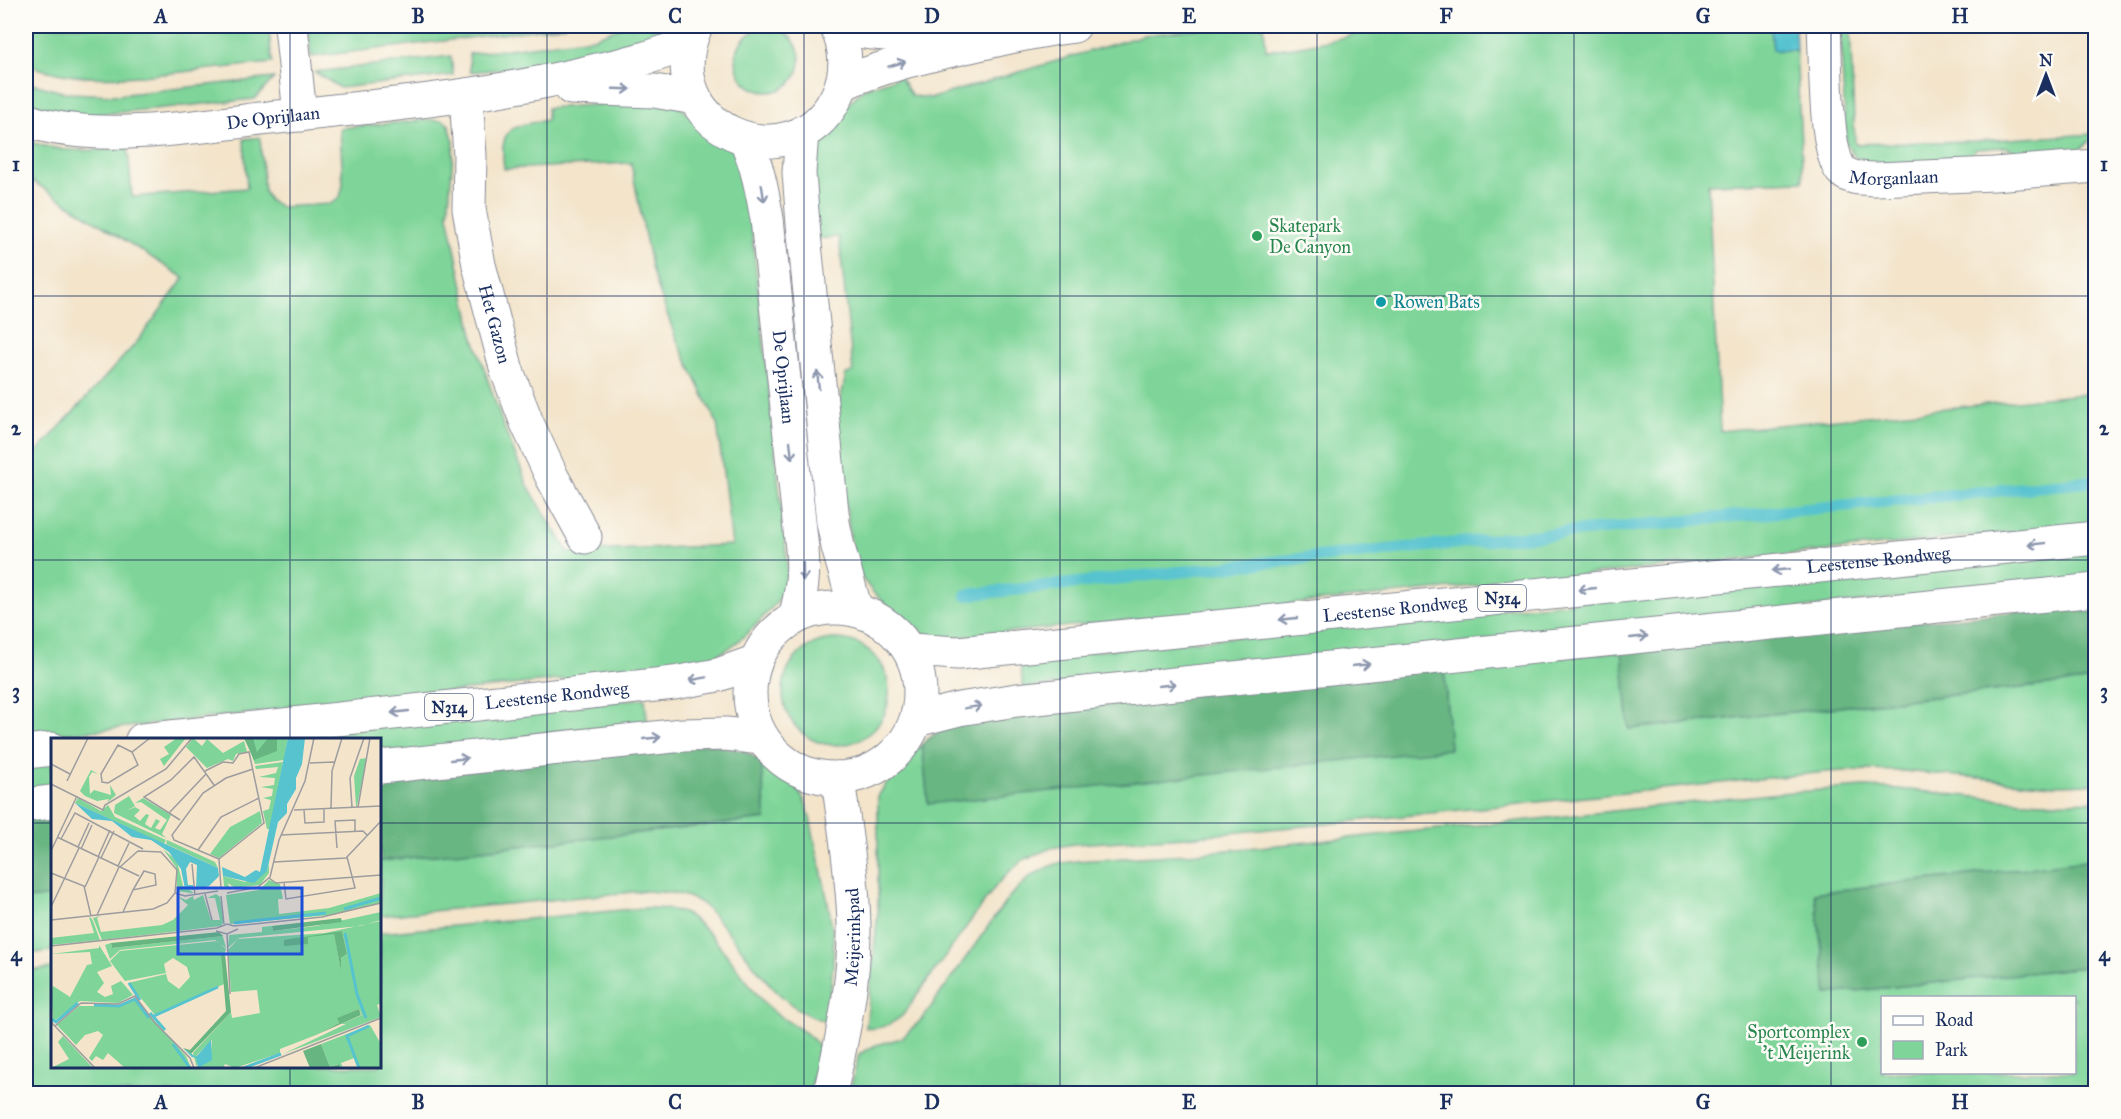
<svg xmlns="http://www.w3.org/2000/svg" width="2121" height="1119" viewBox="0 0 2121 1119" font-family="'IM FELL Great Primer',serif">
	<style>
		.green { fill: #7fd599; stroke: #4d827c; stroke-width: 1.5; fill-rule: evenodd }
		.forest { fill: #67b681; stroke: #417270; stroke-width: 1.5 }
		.water { fill: #56c3cf; stroke: #387996; stroke-width: 1.5 }
		.lines { fill: none; stroke-linecap: round; stroke-linejoin: round }
		.stream { stroke: #56c3cf; stroke-width: 12 }
		.minor-casing { stroke: #878a94; stroke-width: 35 }
		.major-casing { stroke: #878a94; stroke-width: 35 }
		.minor { stroke: #fff; stroke-width: 33 }
		.major { stroke: #fff; stroke-width: 33 }
		.oneway { stroke: #8d97ae }
		.grid { fill: none; stroke: #1b2f5e; stroke-width: 1.5; stroke-opacity: 0.55 }
		.leisure-dot { fill: #2e9e5b; stroke: #fdfcf7; stroke-width: 2 }
		.culture-dot { fill: #0f9aa8; stroke: #fdfcf7; stroke-width: 2 }
		.labels { text-anchor: middle; stroke-width: 5; stroke-linejoin: round; paint-order: stroke }
		.shield { fill: #fdfcf7; stroke: #5f6c8c; stroke-width: 1.5 }
		.shield-label { font-size: 16px; font-weight: bold; fill: #1b2f5e }
		.street-label { font-size: 18px; fill: #1b2f5e; stroke: #fdfcf7 }
		.leisure-label { font-size: 18px; fill: #27864d; stroke: #fdfcf7; text-anchor: start }
		.culture-label { font-size: 18px; fill: #0d838f; stroke: #fdfcf7; text-anchor: start }
		.inset-river { fill: none; stroke: #56c3cf; stroke-width: 3 }
		.inset-road { fill: none; stroke: #9d9c9f; stroke-width: 1.5 }
		.view { fill: #1d4ed8; fill-opacity: 0.15; stroke: #1d4ed8; stroke-width: 3 }
		.inset-edge { fill: none; stroke: #1b2f5e; stroke-width: 3 }
		.neatline { fill: none; stroke: #1b2f5e; stroke-width: 2 }
		.grid-label { font-size: 20px; text-anchor: middle; font-weight: bold; fill: #1b2f5e }
	</style>
	<rect width="100%" height="100%" fill="#fdfcf7"/>
	<filter id="ink" filterUnits="userSpaceOnUse"><feTurbulence type="fractalNoise" baseFrequency=".0167" numOctaves="2"/><feDisplacementMap in="SourceGraphic" scale="12" xChannelSelector="R" yChannelSelector="G"/><feConvolveMatrix kernelMatrix="1 2 1 2 8 2 1 2 1" color-interpolation-filters="sRGB"/></filter>
	<filter id="wash" filterUnits="userSpaceOnUse"><feTurbulence type="fractalNoise" baseFrequency=".008" numOctaves="4" result="noise"/><feDisplacementMap in="SourceGraphic" scale="24" xChannelSelector="R" yChannelSelector="G"/><feGaussianBlur stdDeviation="1.35" result="paint"/><feColorMatrix in="noise" values="0 0 0 0 0 0 0 0 0 0 0 0 0 0 0 0 0 1.4 0 .05"/><feComposite in="paint" operator="in"/></filter>
	<g filter="url(#wash)">
		<rect width="100%" height="100%" fill="#f3e4ca"/>
		<path class="green" d="M 26,26 L 192,26 L 269,29 L 272,63 C 238,66 204,70 171,73 C 121,78 74,83 26,64 Z
			M 313,26 L 565,26 L 311,57 L 308,27 Z
			M 623,26 L 679,26 C 639,61 523,66 470,72 L 469,54 L 593,38 Z
			M 1225,26 L 1264,26 L 1266,50 C 1308,47 1345,38 1385,26 L 1771,26 L 1773,50 L 1796,50 L 1803,181 L 1708,184 L 1720,431 L 2095,393 L 2095,524 L 939,639 L 925,634 L 887,606 L 872,591 L 862,578 L 853,557 L 835,426 L 846,374 L 853,372 L 839,237 L 816,239 L 812,162 L 833,120 L 863,89 L 900,77 L 912,96 L 932,98 L 1144,35 Z
			M 1840,26 L 1850,26 L 1855,144 L 1974,141 L 2095,134 L 2095,139 L 2090,140 L 2078,152 L 2022,156 L 2011,149 L 2005,147 L 1976,149 L 1965,161 L 1869,165 C 1857,160 1851,154 1846,142 Z
			M736 60a32 32 0 1 1 64 0a32 32 0 1 1-64 0Z
			M 451,56 L 453,75 L 340,88 L 315,72 Z
			M 274,78 L 255,99 L 81,116 L 66,115 L 26,101 L 26,82 L 66,93 L 117,95 Z
			M 655,101 L 675,104 L 727,143 L 737,155 L 746,176 L 787,561 C 787,569 787,580 785,588 C 781,599 773,606 766,614 C 732,652 717,659 668,668 L 26,738 L 26,464 L 137,342 L 184,278 L 26,177 L 26,140 C 59,154 93,151 128,148 L 132,197 L 247,188 L 244,139 L 260,137 L 264,190 L 269,200 L 281,207 L 330,204 L 340,197 L 343,185 L 340,128 L 426,120 L 443,120 L 449,125 L 454,142 L 448,215 L 473,335 L 503,425 L 528,486 L 568,552 L 732,545 L 717,423 L 675,336 L 652,271 L 631,163 L 504,169 C 499,126 510,127 547,120 L 547,108 Z
			M 2095,549 L 2095,578 L 1023,688 L 1020,659 Z
			M783 692a53 53 0 1 1 106 0a53 53 0 1 1-106 0Z
			M 1622,651 L 1630,729 L 2095,680 L 2095,784 L 2054,785 L 1903,771 L 1864,770 L 1826,772 L 1335,823 L 1186,837 L 1074,844 L 1051,848 L 1023,860 L 1009,872 L 995,887 L 902,1016 C 892,1024 879,1030 866,1028 L 878,911 L 878,796 L 892,775 L 909,760 L 922,744 L 928,803 L 1450,748 L 1444,669 Z
			M 645,698 L 648,729 L 380,757 L 380,740 L 254,740 Z
			M 52,761 L 52,790 L 26,793 L 26,763 Z
			M 761,761 C 774,770 789,778 798,790 C 809,804 811,825 815,842 C 822,874 830,905 833,938 C 835,965 830,994 825,1021 C 777,1009 752,958 721,924 C 715,917 709,909 702,904 C 685,892 663,892 643,891 L 380,916 L 380,861 L 766,819 Z
			M 1864,787 C 1927,789 1990,802 2054,802 C 2068,803 2082,801 2095,801 L 2095,860 L 1815,893 L 1827,994 L 2095,966 L 2095,1093 L 849,1094 L 859,1054 L 876,1045 L 902,1038 L 923,1018 L 1009,897 L 1032,875 L 1056,864 L 1076,861 L 1188,854 L 1539,819 L 1780,793 ZM 1882,998 L 2074,998 L 2074,1072 L 1882,1072 Z
			M 52,896 L 52,951 L 26,954 L 26,899 Z
			M 643,908 C 657,908 672,908 685,914 C 712,927 745,983 768,1007 C 783,1022 808,1029 819,1047 L 810,1093 L 26,1093 L 26,971 L 52,968 L 52,1066 L 380,1066 L 380,933 Z"/>
		<path class="forest" d="M 2095,604 L 2095,680 L 1629,729 L 1622,651 Z
			M 1444,669 L 1450,749 L 928,804 L 922,744 C 938,730 953,724 972,718 Z
			M 709,744 L 744,751 L 761,761 L 766,819 L 380,861 L 380,777 Z
			M 52,811 L 52,896 L 26,899 L 26,814 Z
			M 2095,860 L 2095,966 L 1827,994 L 1815,893 Z"/>
		<path class="water" d="M 1771,26 L 1795,26 L 1796,50 L 1773,50 Z"/>
		<g class="lines">
			<path class="stream" d="M 966,595 L 1336,555 L 2096,481"/>
		</g>
	</g>
	<g filter="url(#ink)">
		<g class="lines">
			<g class="minor-casing">
				<g id="minor">
					<path d="M 291,26 L 300,115"/>
					<path d="M 696,26 C 651,128 792,187 837,96 C 848,73 847,49 836,26"/>
					<path id="s1" d="M 1824,26 C 1826,55 1824,149 1841,170 C 1850,180 1865,178 1877,179 L 1994,174 L 2096,166"/>
					<path d="M 837,27 C 878,37 919,35 961,33"/>
					<path d="M 842,84 C 881,66 923,57 965,47 C 1002,39 1037,30 1074,26"/>
					<path d="M 571,88 L 654,91 L 695,98"/>
					<path id="s2" d="M 466,95 L 470,156 L 469,209 L 479,265 L 494,322 L 507,371 L 527,423 L 552,477 L 585,537"/>
					<path id="s3" d="M 26,120 C 95,145 204,125 278,117 C 379,106 481,97 580,74 C 616,66 655,58 689,42"/>
					<path d="M 802,132 L 799,173 L 803,224 L 833,522 L 838,547 L 856,610"/>
					<path id="s4" d="M 745,138 C 757,164 762,190 767,219 L 802,549 C 804,574 802,593 795,617"/>
					<path id="s5" d="M 830,1094 C 842,1038 855,983 854,925 C 853,876 844,827 838,778"/>
				</g>
			</g>
			<g class="major-casing">
				<g id="major">
					<circle cx="835" cy="693" r="85"/>
					<path id="s6" d="M 909,650 L 958,653 L 2096,538"/>
					<path d="M 916,720 L 959,709 L 1017,700 L 2096,590"/>
					<path id="s7" d="M 142,740 L 674,683 L 718,675 L 754,662"/>
					<path d="M 26,752 L 52,749"/>
					<path d="M 380,767 L 683,735 L 726,734 L 762,738"/>
					<path d="M 26,805 L 52,802"/>
				</g>
			</g>
			<use href="#minor" class="minor"/>
			<use href="#major" class="major"/>
		</g>
		<defs><path id="oneway-shaft" d="M-6 0H5M1.5-3L5.5 0L1.5 3" fill="none" stroke-width="1.6" stroke-linecap="round" stroke-linejoin="round" transform="scale(1.5)"/></defs>
		<g class="oneway">
			<use href="#oneway-shaft" transform="translate(897 64) rotate(-17)"/>
			<use href="#oneway-shaft" transform="translate(622 89) rotate(2)"/>
			<use href="#oneway-shaft" transform="translate(763 193) rotate(81)"/>
			<use href="#oneway-shaft" transform="translate(818 380) rotate(-96)"/>
			<use href="#oneway-shaft" transform="translate(791 450) rotate(84)"/>
			<use href="#oneway-shaft" transform="translate(2037 544) rotate(174)"/>
			<use href="#oneway-shaft" transform="translate(1781 570) rotate(174)"/>
			<use href="#oneway-shaft" transform="translate(803 572) rotate(89)"/>
			<use href="#oneway-shaft" transform="translate(1587 589) rotate(174)"/>
			<use href="#oneway-shaft" transform="translate(1288 619) rotate(174)"/>
			<use href="#oneway-shaft" transform="translate(1639 637) rotate(-6)"/>
			<use href="#oneway-shaft" transform="translate(1361 665) rotate(-6)"/>
			<use href="#oneway-shaft" transform="translate(698 679) rotate(170)"/>
			<use href="#oneway-shaft" transform="translate(1167 685) rotate(-6)"/>
			<use href="#oneway-shaft" transform="translate(973 707) rotate(-9)"/>
			<use href="#oneway-shaft" transform="translate(400 712) rotate(174)"/>
			<use href="#oneway-shaft" transform="translate(652 738) rotate(-6)"/>
			<use href="#oneway-shaft" transform="translate(459 759) rotate(-6)"/>
		</g>
	</g>
	<path class="grid" d="M 290,26 L 290,740M 547,26 L 547,1094M 804,26 L 804,1094M 1060,26 L 1060,1094M 1317,26 L 1317,1094M 1574,26 L 1574,1094M 1831,26 L 1831,1094M 26,296 L 2096,296M 26,560 L 2096,560M 26,823 L 52,823M 380,823 L 2096,823M 290,1066 L 290,1094"/>
	<g class="leisure-dot">
		<circle cx="1257" cy="236" r="6"/>
		<circle cx="1862" cy="1042" r="6"/>
	</g>
	<circle class="culture-dot" cx="1381" cy="302" r="6"/>
	<g class="labels">
		<g class="shield">
			<rect x="1478" y="585" width="48" height="26" rx="4.5"/>
			<rect x="425" y="694" width="48" height="26" rx="4.5"/>
		</g>
		<g class="shield-label">
			<text x="1502" y="604">N314</text>
			<text x="449" y="713">N314</text>
		</g>
		<g class="street-label">
			<text dy="6" stroke="none"><textPath href="#s3" startOffset="249">De Oprijlaan</textPath></text>
			<text dy="6" stroke="none"><textPath href="#s1" startOffset="201">Morganlaan</textPath></text>
			<text dy="6" stroke="none"><textPath href="#s2" startOffset="232">Het Gazon</textPath></text>
			<text dy="6" stroke="none"><textPath href="#s4" startOffset="243">De Oprijlaan</textPath></text>
			<text dy="6" stroke="none"><textPath href="#s6" startOffset="974">Leestense Rondweg</textPath></text>
			<text dy="6" stroke="none"><textPath href="#s6" startOffset="488">Leestense Rondweg</textPath></text>
			<text dy="6" stroke="none"><textPath href="#s7" startOffset="417">Leestense Rondweg</textPath></text>
			<text dy="6" stroke="none"><textPath href="#s5" startOffset="159">Meijerinkpad</textPath></text>
		</g>
		<g class="leisure-label">
			<text x="1269" y="232">Skatepark<tspan x="1269" dy="21">De Canyon</tspan></text>
			<text x="1850" y="1038" text-anchor="end">Sportcomplex<tspan x="1850" dy="21">'t Meijerink</tspan></text>
		</g>
		<g class="culture-label">
			<text x="1393" y="308">Rowen Bats</text>
		</g>
	</g>
	<g transform="translate(51 738)">
		<rect width="330" height="330" fill="#f3e4ca"/>
		<path d="M 126,0 L 134,1 L 113,28 L 109,21 L 118,16 L 113,9 ZM 142,0 L 151,8 L 156,1 L 172,15 L 193,3 L 196,14 L 185,16 L 182,23 L 177,21 L 156,30 L 135,9 ZM 194,0 L 237,0 L 233,22 L 204,26 ZM 316,20 L 306,68 L 305,68 L 303,38 L 309,21 ZM 232,24 L 219,91 L 216,91 L 212,73 L 218,71 L 220,62 L 212,60 L 221,58 L 222,51 L 210,49 L 223,47 L 224,40 L 208,39 L 225,35 L 227,29 L 205,31 L 204,28 ZM 40,32 L 47,36 L 41,34 L 38,39 L 39,56 L 43,52 L 60,57 L 59,47 L 65,57 L 59,62 L 77,51 L 56,64 L 58,61 L 46,63 L 34,58 L 29,53 ZM 78,58 L 84,68 L 75,73 L 84,69 L 89,72 L 83,78 L 89,83 L 95,76 L 98,77 L 94,86 L 100,90 L 105,81 L 109,83 L 104,90 L 109,92 L 116,82 L 90,64 L 84,65 L 92,60 L 120,77 L 111,96 L 115,100 L 63,75 L 64,67 ZM 27,60 L 50,73 L 57,67 L 64,79 L 115,102 L 113,106 L 24,65 ZM 209,73 L 211,85 L 168,120 L 159,116 L 179,89 ZM 116,102 L 164,124 L 167,130 L 115,106 ZM 112,111 L 126,123 L 132,148 L 143,155 L 131,157 L 141,155 L 126,153 L 125,129 ZM 218,126 L 218,135 L 209,147 L 184,150 L 177,145 L 179,152 L 173,148 L 172,138 L 194,144 L 216,133 ZM 218,142 L 229,146 L 232,161 L 227,161 L 228,176 L 278,170 L 330,155 L 330,165 L 280,177 L 179,186 L 175,157 L 208,152 ZM 165,156 L 169,159 L 173,184 L 170,188 L 51,202 L 42,180 L 49,178 L 46,180 L 50,194 L 111,187 L 122,182 L 137,167 L 126,158 L 135,162 L 142,158 L 143,162 L 152,157 L 160,182 L 169,182 L 164,160 L 156,160 ZM 330,174 L 330,182 L 309,188 L 188,200 L 177,210 L 178,197 L 211,194 L 211,189 L 221,188 L 222,193 L 265,188 ZM 38,179 L 40,180 L 42,183 L 49,202 L 0,207 L 0,200 L 43,195 ZM 330,183 L 330,265 L 326,267 L 330,279 L 232,316 L 295,286 L 290,286 L 311,277 L 308,271 L 287,280 L 288,285 L 265,297 L 229,311 L 229,315 L 184,330 L 174,326 L 172,330 L 148,330 L 160,314 L 161,302 L 146,317 L 146,330 L 142,315 L 180,274 L 181,280 L 209,275 L 206,252 L 180,254 L 177,212 L 187,201 L 274,195 ZM 291,193 L 296,216 L 290,220 L 290,232 L 283,195 ZM 171,195 L 175,210 L 164,202 L 69,212 L 59,221 L 54,207 L 60,205 L 61,210 L 171,198 ZM 166,203 L 175,211 L 171,223 L 173,246 L 105,278 L 132,310 L 77,245 L 115,236 L 117,243 L 128,251 L 139,239 L 136,229 L 122,220 L 113,226 L 115,235 L 74,243 L 59,223 L 69,213 ZM 48,207 L 61,228 L 46,234 L 53,245 L 46,254 L 54,259 L 62,256 L 60,248 L 70,243 L 82,257 L 67,265 L 29,263 L 2,284 L 0,251 L 2,248 L 19,259 L 36,227 L 41,226 L 39,214 L 0,216 L 48,210 ZM 84,261 L 135,318 L 140,330 L 74,330 L 57,315 L 52,322 L 45,318 L 41,323 L 38,320 L 52,297 L 47,293 L 34,297 L 25,307 L 6,287 L 28,268 L 66,268 ZM 319,287 L 330,306 L 330,330 L 307,330 L 303,320 L 290,325 L 292,330 L 287,326 L 279,329 L 270,306 ZM 12,298 L 42,330 L 0,330 L 18,321 L 7,304 Z" fill="#7fd599" fill-rule="evenodd"/>
		<path d="M 193,0 L 202,0 L 206,14 L 217,0 L 226,0 L 226,13 L 203,22 ZM 290,180 L 291,184 L 222,193 L 221,188 ZM 291,193 L 296,216 L 290,220 L 290,233 L 283,196 L 257,199 L 257,206 L 233,208 L 233,202 ZM 168,194 L 172,198 L 61,210 L 60,205 ZM 170,216 L 174,216 L 180,274 L 140,316 L 132,310 L 139,312 L 175,273 ZM 308,271 L 310,277 L 265,297 L 288,285 L 286,280 ZM 270,306 L 279,329 L 288,326 L 290,330 L 259,330 L 252,313 Z" fill="#67b681"/>
		<path d="M 237,0 L 254,0 L 251,26 L 245,40 L 245,51 L 236,66 L 236,75 L 227,84 L 216,133 L 203,145 L 172,138 L 171,129 L 194,139 L 205,132 L 209,134 ZM 24,65 L 167,130 L 168,138 L 158,148 L 145,152 L 146,127 L 139,124 L 135,131 L 137,147 L 142,147 L 143,152 L 134,151 L 130,131 L 118,114 L 100,102 L 81,99 L 61,83 L 41,81 ZM 160,302 L 161,322 L 147,330 L 145,320 L 141,319 L 132,310 L 145,319 Z" fill="#56c3cf"/>
		<path class="inset-river" d="M 293,171 L 330,160M 183,185 L 275,175M 294,195 L 306,256 L 315,280M 78,245 L 89,262M 43,267 L 68,268 L 84,261 L 98,280M 99,275 L 114,292M 103,278 L 167,249M 0,281 L 5,284 L 27,265M 122,306 L 139,330M 193,330 L 230,316M 308,330 L 296,298 L 318,288"/>
		<path class="inset-road" d="M 81,14 L 87,27 L 57,45 L 51,44 L 50,36 L 67,7 L 81,14 L 99,0M 259,25 L 283,24M 0,26 L 19,36M 154,33 L 172,24 L 182,25 L 188,16 L 198,14 L 213,85 L 168,121M 16,43 L 37,0M 0,46 L 52,72 L 54,67 L 115,31 L 141,0M 301,69 L 299,40 L 313,0M 307,69 L 319,0M 280,70 L 281,33 L 291,0M 243,72 L 330,68M 253,72 L 254,85 L 273,84 L 273,71M 118,75 L 155,36M 129,82 L 93,59 L 120,42 L 143,19 L 163,47M 230,97 L 312,93 L 316,97M 6,99 L 88,138M 10,101 L 24,75 L 92,111M 27,109 L 38,85M 286,110 L 284,83 L 304,82 L 304,93M 30,111 L 41,87M 147,112 L 170,79 L 208,60M 0,113 L 26,58M 47,119 L 59,92M 50,120 L 63,93M 168,121 L 123,102 L 121,97 L 152,55 L 175,40 L 202,31M 168,121 L 170,150M 223,124 L 295,120 L 330,83M 141,126 L 144,157M 67,128 L 78,105M 93,133 L 104,136 L 105,147 L 82,152 ZM 0,135 L 33,148 L 40,178M 218,140 L 225,145 L 330,137M 233,144 L 235,161 L 304,150 L 296,119M 34,149 L 48,119M 124,155 L 134,158 L 167,153M 176,155 L 207,149 L 219,139 L 228,102 L 254,43 L 263,0M 154,156 L 161,182M 170,158 L 173,186M 0,169 L 28,110M 72,174 L 82,152M 46,177 L 68,129M 0,182 L 102,171 L 116,165 L 124,155 L 126,132 L 110,114 L 87,113 L 69,129M 165,193 L 176,196 L 187,191M 176,196 L 179,256M 0,208 L 166,190 L 176,186 L 183,188 L 271,179 L 330,165M 0,284 L 44,330M 4,288 L 30,265 L 67,266 L 84,258 L 104,285 L 139,320 L 143,330M 203,330 L 330,280"/>
		<path class="view" d="M 127,150 L 251,150 L 251,216 L 127,216 Z"/>
		<rect width="330" height="330" class="inset-edge"/>
	</g>
	<rect width="2121" height="1119" fill="none" stroke="#fdfcf7" stroke-width="66"/>
	<rect x="1881" y="996" width="195" height="78" fill="#fdfcf7" stroke="#a3aaba" stroke-width="1.5"/>
	<rect x="1893" y="1016" width="30" height="9" fill="#ffffff" stroke="#a3aaba" stroke-width="1.5"/>
	<text x="1935" y="1026" font-size="18" fill="#1b2f5e">Road</text>
	<rect x="1893" y="1041" width="30" height="18" fill="#7fd599" stroke="#a3aaba" stroke-width="1.5"/>
	<text x="1935" y="1056" font-size="18" fill="#1b2f5e">Park</text>
	<g transform="translate(2046 75)" stroke="#fdfcf7" stroke-width="4.5" paint-order="stroke">
	<path d="M0-4.5L10 22L0 15L-10 22Z" fill="#1b2f5e"/>
	<text y="-9" font-size="16" font-weight="bold" text-anchor="middle" fill="#1b2f5e">N</text>
	</g>
	<rect x="33" y="33" width="2055" height="1053" class="neatline"/>
	<g class="grid-label">
		<text x="161" y="23">A</text>
		<text x="418" y="23">B</text>
		<text x="675" y="23">C</text>
		<text x="932" y="23">D</text>
		<text x="1189" y="23">E</text>
		<text x="1446" y="23">F</text>
		<text x="1703" y="23">G</text>
		<text x="1960" y="23">H</text>
		<text x="16" y="171">1</text>
		<text x="2104" y="171">1</text>
		<text x="16" y="435">2</text>
		<text x="2104" y="435">2</text>
		<text x="16" y="698">3</text>
		<text x="2104" y="698">3</text>
		<text x="16" y="961">4</text>
		<text x="2104" y="961">4</text>
		<text x="161" y="1109">A</text>
		<text x="418" y="1109">B</text>
		<text x="675" y="1109">C</text>
		<text x="932" y="1109">D</text>
		<text x="1189" y="1109">E</text>
		<text x="1446" y="1109">F</text>
		<text x="1703" y="1109">G</text>
		<text x="1960" y="1109">H</text>
	</g>
</svg>
